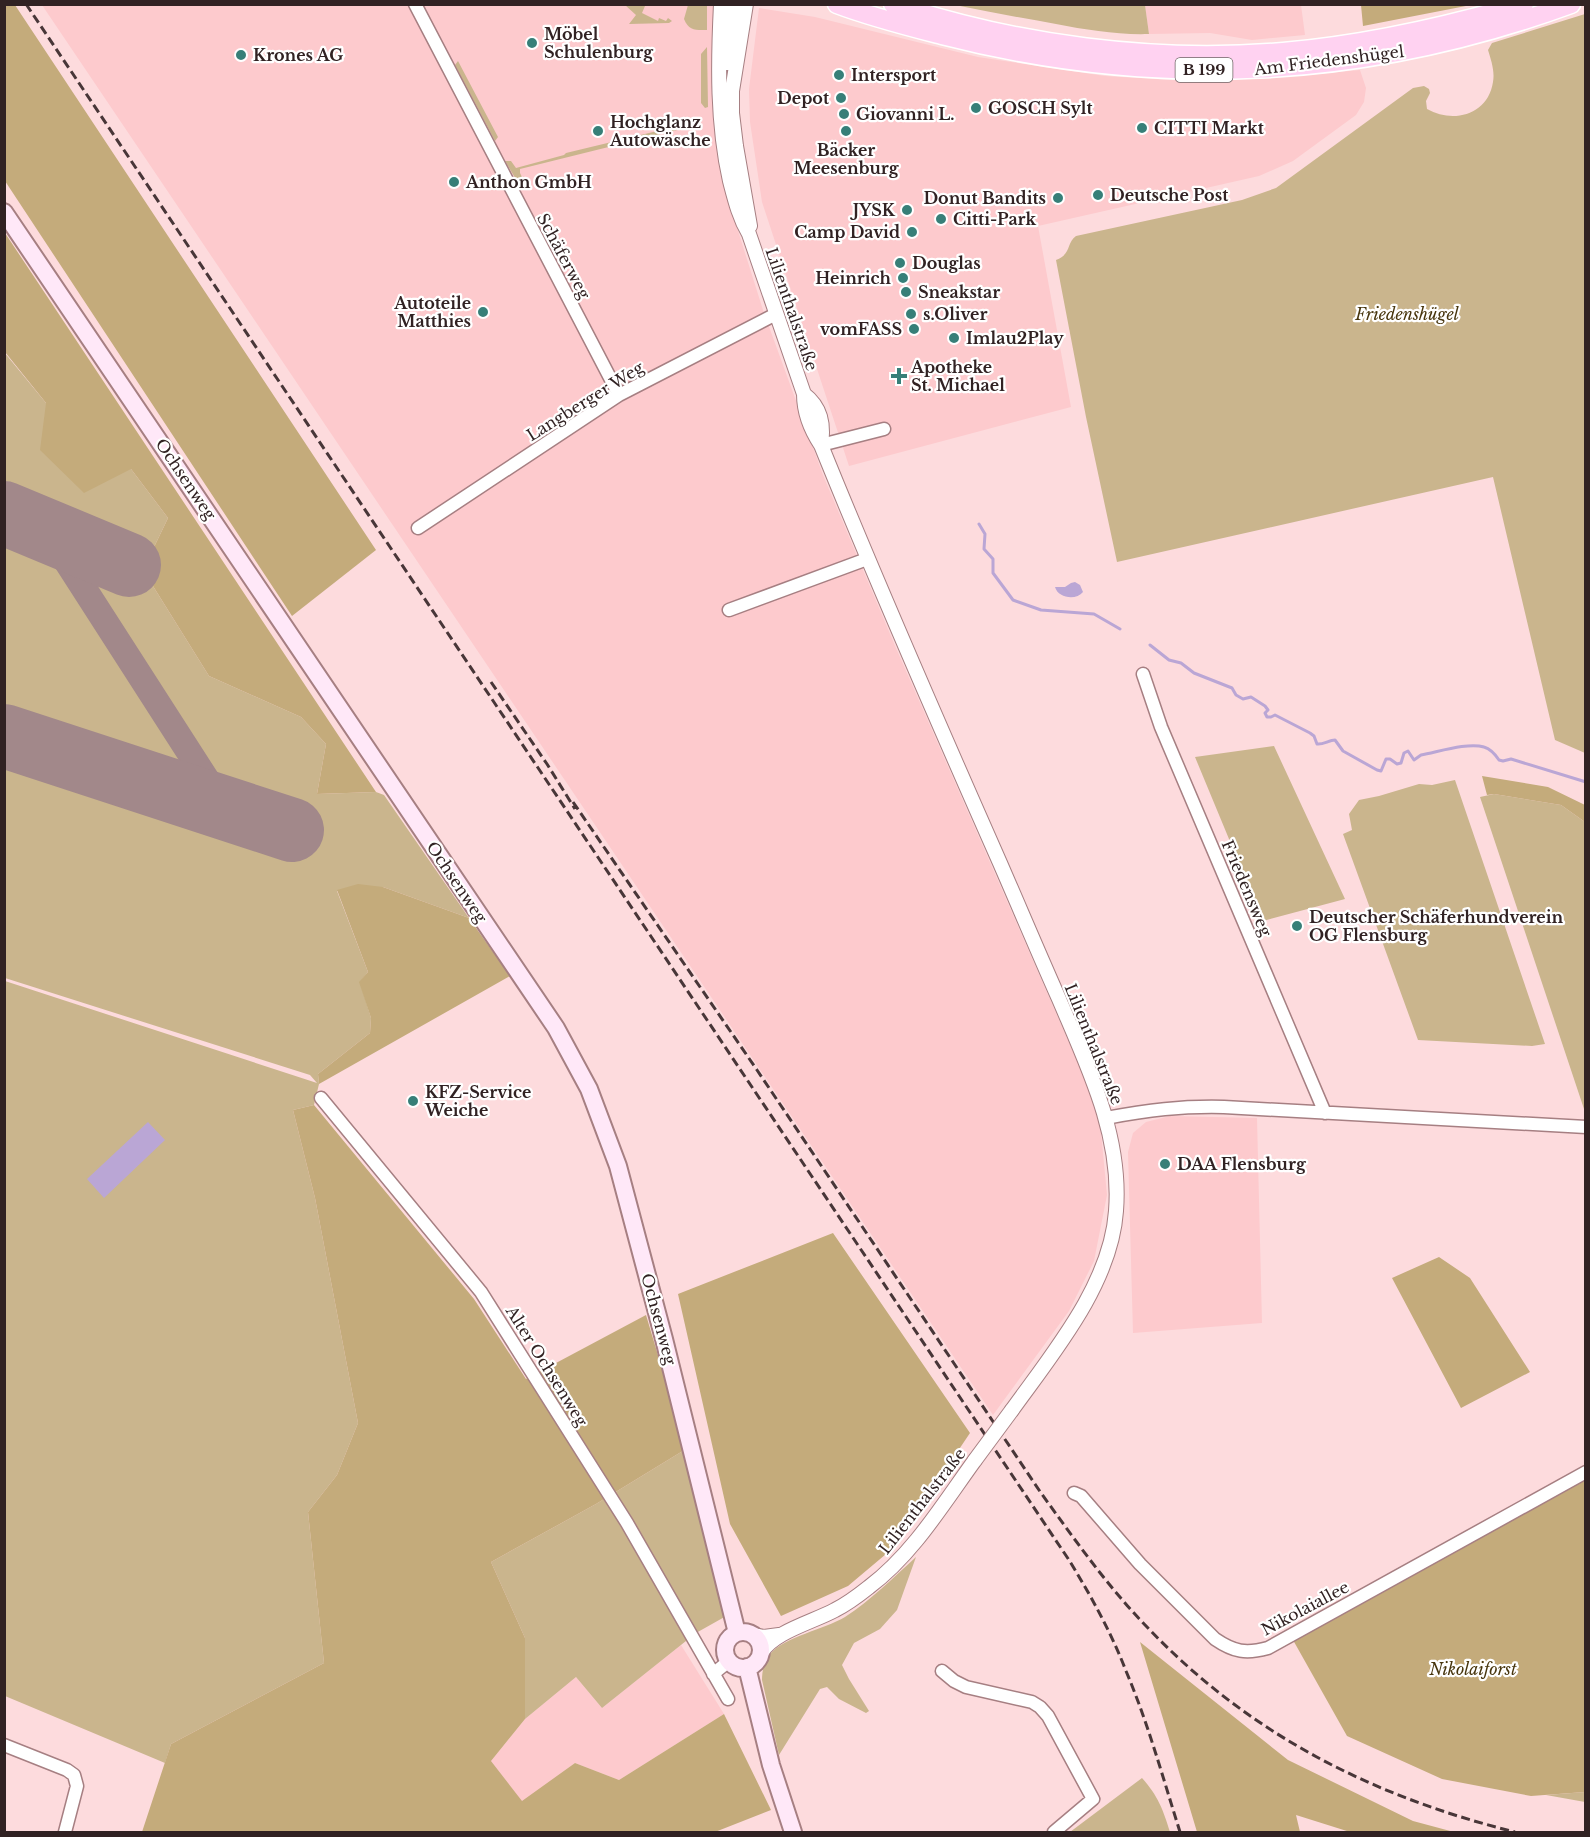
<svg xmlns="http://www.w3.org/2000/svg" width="1590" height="1837" viewBox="0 0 1590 1837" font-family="'Libre Baskerville',serif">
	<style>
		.built { fill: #fdcacd }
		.green { fill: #cab58d }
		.forest { fill: #c4ab7b }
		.water { fill: #baa6d5 }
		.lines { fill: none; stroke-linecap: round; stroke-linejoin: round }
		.stream { stroke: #baa6d5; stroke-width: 3 }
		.taxiway { stroke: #a2888a; stroke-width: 26 }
		.runway { stroke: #a2888a; stroke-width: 64 }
		.minor-casing { stroke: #a67f82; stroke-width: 15 }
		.tertiary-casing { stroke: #a67f82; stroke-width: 16 }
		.secondary-casing { stroke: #a67f82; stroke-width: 20 }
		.primary-casing { stroke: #fff; stroke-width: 21 }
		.minor { stroke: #fff; stroke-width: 12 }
		.tertiary { stroke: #fff; stroke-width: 14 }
		.secondary { stroke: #ffe8f8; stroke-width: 16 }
		.primary { stroke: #ffd2f1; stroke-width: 18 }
		.rail { stroke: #483638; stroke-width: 3; stroke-dasharray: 9 4.5; stroke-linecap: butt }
		.tertiary-bridge-casing { stroke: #a67f82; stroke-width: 16; stroke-linecap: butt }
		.tertiary-bridge { stroke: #fff; stroke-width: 14 }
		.poi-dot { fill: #377f78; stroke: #fff; stroke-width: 2 }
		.labels { text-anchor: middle; stroke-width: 4.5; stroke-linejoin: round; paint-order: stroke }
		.shield { fill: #fff; stroke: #6f6465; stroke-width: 1.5 }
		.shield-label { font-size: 15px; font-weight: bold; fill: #312223 }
		.poi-label { font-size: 16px; font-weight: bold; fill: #312223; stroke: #fff; text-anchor: start }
		.street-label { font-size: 16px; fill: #312223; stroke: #fff }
		.park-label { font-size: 16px; font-style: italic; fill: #47350d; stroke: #fff }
	</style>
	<rect width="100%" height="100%" fill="#fddbdd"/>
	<path class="built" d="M 42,5 L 715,5 L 713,116 L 728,199 L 763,310 L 823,475 L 896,648 L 1099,1111 L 1107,1195 L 1094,1261 L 1069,1311 L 993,1415 Z
		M 1145,5 L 1301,5 L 1305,35 L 1252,40 L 1210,33 L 1149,34 Z
		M 759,8 L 815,17 L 978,57 L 1105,76 L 1189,81 L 1273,78 L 1360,70 L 1366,88 L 1364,102 L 1356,115 L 1293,161 L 1259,176 L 1038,226 L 1071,407 L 849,466 L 762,202 L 750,122 L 749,89 Z
		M 1170,1116 L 1257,1118 L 1262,1323 L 1133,1333 L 1128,1152 L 1133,1133 L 1146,1122 Z
		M 681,1645 L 724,1714 L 619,1780 L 575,1763 L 522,1802 L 491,1761 L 525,1719 L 576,1677 L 602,1708 Z"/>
	<path class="green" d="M 625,5 L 641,5 L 645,6 L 642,13 L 658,21 L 659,18 L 666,21 L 668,18 L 672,21 L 669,23 L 629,24 L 636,15 Z
		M 688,5 L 707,5 L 707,30 C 695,30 689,31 684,19 Z
		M 955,5 L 1145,5 L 1149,34 C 1118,35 1087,30 1056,24 C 1022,18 989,12 955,5 Z
		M 1585,14 L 1585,753 L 1555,740 L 1493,477 L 1117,562 L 1086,417 L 1056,260 C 1072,254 1066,243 1076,236 L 1242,200 L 1276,188 L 1413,88 L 1424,86 L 1429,89 L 1430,93 L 1426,101 L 1427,109 C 1453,124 1488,115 1493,82 C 1495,71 1491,60 1488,50 L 1492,43 Z
		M 707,47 L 708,107 L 705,108 L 701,103 L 701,54 Z
		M 458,61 L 498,137 L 495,141 L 455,65 Z
		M 678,126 L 677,130 L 520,169 L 520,173 L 523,179 L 517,181 L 505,161 L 511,161 L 516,168 L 564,155 L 566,153 Z
		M 4,352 L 46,403 L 131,469 L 168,518 L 143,570 L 209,676 L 301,717 L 326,744 L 317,794 L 376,792 L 384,795 L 469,918 L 383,887 L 337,891 L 368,972 L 360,982 L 371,1018 L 370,1033 L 318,1074 L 319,1084 L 314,1105 L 293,1110 L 315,1198 L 358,1423 L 337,1475 L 308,1512 L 324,1663 L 171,1744 L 165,1763 L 5,1696 L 5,981 L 317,1083 L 310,1075 L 5,978 Z
		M 1274,746 L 1345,899 L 1263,921 L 1195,757 Z
		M 1455,780 L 1545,1044 L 1532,1046 L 1418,1040 L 1343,834 L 1352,830 L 1349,814 L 1359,800 L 1379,796 L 1419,784 L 1432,785 Z
		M 1494,794 L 1561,805 L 1585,822 L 1585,1112 L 1480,797 Z
		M 686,1449 L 728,1615 L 696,1633 L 602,1708 L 576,1677 L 525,1719 L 525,1638 L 491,1562 L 596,1504 Z
		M 916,1557 L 897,1610 L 880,1629 L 854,1643 L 842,1665 L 849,1679 L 869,1711 L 866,1713 L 839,1699 L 827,1687 L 820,1689 L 779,1755 L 762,1680 C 762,1671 764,1662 770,1654 C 784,1637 825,1629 845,1617 C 871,1600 893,1578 916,1557 Z
		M 1142,1778 C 1158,1796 1163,1809 1170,1832 L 1070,1832 Z
		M 1585,1792 L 1585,1802 L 1546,1795 Z"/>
	<path class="forest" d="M 4,5 L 15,5 L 376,550 L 292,616 L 5,181 Z
		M 1361,5 L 1361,4 L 1471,5 L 1363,26 Z
		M 4,233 L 5,233 L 376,792 L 317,794 L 326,744 L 301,717 L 209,676 L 143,570 L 168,518 L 131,469 L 84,493 L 40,450 L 46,403 L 5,352 Z
		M 1482,776 L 1548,787 L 1585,805 L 1585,822 L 1561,805 L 1494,794 L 1487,795 Z
		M 358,884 L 383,887 L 469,918 L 510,976 L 319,1084 L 318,1074 L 370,1033 L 371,1018 L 359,982 L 368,972 L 337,890 Z
		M 314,1105 L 474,1299 L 526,1379 L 646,1315 L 686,1449 L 596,1504 L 491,1562 L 525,1638 L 525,1719 L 491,1761 L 522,1801 L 575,1763 L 619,1780 L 724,1714 L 771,1810 L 715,1832 L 142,1832 L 171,1744 L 324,1663 L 308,1512 L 337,1475 L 358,1423 L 315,1198 L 293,1110 Z
		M 833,1233 L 970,1433 L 892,1549 L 848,1586 L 781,1616 L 730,1524 L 678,1294 Z
		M 1439,1257 L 1470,1278 L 1530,1372 L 1461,1408 L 1392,1278 Z
		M 1585,1477 L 1585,1792 L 1531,1796 L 1442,1779 L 1347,1736 L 1293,1640 Z
		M 1140,1642 L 1288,1760 L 1413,1821 L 1454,1832 L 1350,1832 L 1296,1815 L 1300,1832 L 1197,1832 Z"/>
	<path class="water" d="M 1075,582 L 1080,585 L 1083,592 C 1076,601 1058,598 1055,587 L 1065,587 L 1071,583 Z
		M 148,1122 L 165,1140 L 104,1198 L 87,1179 Z"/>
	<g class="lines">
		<path class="stream" d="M 979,524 L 985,534 L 984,549 L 993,559 L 993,573 L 1013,600 L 1041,610 L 1094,614 L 1120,629
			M 1150,645 L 1169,660 L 1181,663 L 1194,673 L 1232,688 L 1236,695 L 1243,699 L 1251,697 L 1265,706 L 1268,710 L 1265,713 L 1267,717 L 1271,717 L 1275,715 L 1310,733 L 1314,736 L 1317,744 C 1323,745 1329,740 1335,740 L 1343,751 L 1377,770 L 1381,771 L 1386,759 L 1390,759 L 1397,764 L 1401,763 L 1404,753 L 1408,751 L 1414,760 L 1421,755 C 1438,752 1468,742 1484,747 C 1491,749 1495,754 1499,760 L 1503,761 L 1511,759 L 1586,782"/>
		<path class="taxiway" d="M 47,531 L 225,808"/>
		<path class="runway" d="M 4,513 L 129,565
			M 4,736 L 292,830"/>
		<g class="minor-casing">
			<path id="minor" d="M 415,4 L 619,395
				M 821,445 L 884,429
				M 418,528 L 619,395 L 776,314
				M 729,610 L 867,559
				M 1143,674 L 1161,727 L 1325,1113
				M 321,1098 L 481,1292 L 627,1523 L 728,1699
				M 1106,1118 C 1148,1110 1181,1106 1224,1107 L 1586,1127
				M 1074,1493 L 1081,1496 L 1140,1564 L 1215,1639 C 1234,1652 1246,1654 1268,1648 L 1586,1472
				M 942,1671 L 954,1681 L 966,1687 L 1032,1702 L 1040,1707 L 1048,1716 L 1093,1799 L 1054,1832
				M 713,1674 L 729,1661
				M 4,1745 L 67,1770 L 74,1775 L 77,1786 L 65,1832"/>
		</g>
		<g class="tertiary-casing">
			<path id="tertiary" d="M 721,4 C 718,64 717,123 730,181 C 735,200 739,217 749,234 L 804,394 C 804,413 811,430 821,445 C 878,586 939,725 1000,863 C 1020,909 1039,954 1059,999 C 1088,1067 1122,1136 1116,1211 C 1111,1284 1053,1353 1012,1410
				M 746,4 L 732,91 L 732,113 L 736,146 L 750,226
				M 727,63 L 733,4
				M 804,394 C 821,407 824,424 821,445
				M 753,1635 L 764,1637 L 779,1635
				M 761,1653 C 773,1632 813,1622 835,1610 C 847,1604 859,1595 869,1587 C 913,1554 943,1504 975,1460"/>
		</g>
		<g class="secondary-casing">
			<path id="secondary" d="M 4,212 L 556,1028 L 589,1089 L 618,1166 L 664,1339 L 737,1633
				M725 1650a18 18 0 1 1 36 0a18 18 0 1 1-36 0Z
				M 747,1667 L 771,1765 L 793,1832"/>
		</g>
		<g class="primary-casing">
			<path id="primary" d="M 837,4 C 871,17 907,26 942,35 C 1156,90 1363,80 1571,4
				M 893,4 C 1017,45 1153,63 1283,52 C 1365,45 1445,27 1524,4"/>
		</g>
		<use href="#minor" class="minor"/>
		<use href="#tertiary" class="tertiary"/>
		<use href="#secondary" class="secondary"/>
		<use href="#primary" class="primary"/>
		<path class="rail" d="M 26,4 L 1069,1560 C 1091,1596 1111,1632 1126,1671 C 1148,1723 1163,1778 1180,1832
			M 491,682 L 547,764 L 575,809
			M 573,802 L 757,1070 L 1041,1493 C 1075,1540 1108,1587 1148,1628 C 1250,1735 1374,1797 1515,1832"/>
		<g class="tertiary-bridge-casing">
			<path id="tertiary-bridge" d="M 975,1460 L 1012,1410"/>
		</g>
		<use href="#tertiary-bridge" class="tertiary-bridge"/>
	</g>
	<g class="poi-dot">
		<circle cx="532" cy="43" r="6"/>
		<circle cx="241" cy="55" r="6"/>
		<circle cx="839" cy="75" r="6"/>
		<circle cx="841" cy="98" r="6"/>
		<circle cx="976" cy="108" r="6"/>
		<circle cx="844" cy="114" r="6"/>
		<circle cx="1142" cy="128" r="6"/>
		<circle cx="598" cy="131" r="6"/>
		<circle cx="846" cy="131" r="6"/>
		<circle cx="454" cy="182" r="6"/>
		<circle cx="1098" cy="195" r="6"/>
		<circle cx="1058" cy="198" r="6"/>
		<circle cx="907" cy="210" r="6"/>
		<circle cx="941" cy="219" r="6"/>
		<circle cx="912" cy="232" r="6"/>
		<circle cx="900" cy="263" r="6"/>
		<circle cx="903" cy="278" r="6"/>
		<circle cx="906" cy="292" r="6"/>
		<circle cx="483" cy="312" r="6"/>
		<circle cx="911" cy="314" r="6"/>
		<circle cx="914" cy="329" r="6"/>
		<circle cx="954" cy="338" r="6"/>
		<path d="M896 367h6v6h6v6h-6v6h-6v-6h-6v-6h6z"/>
		<circle cx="1297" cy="926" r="6"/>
		<circle cx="413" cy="1101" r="6"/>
		<circle cx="1165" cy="1164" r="6"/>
	</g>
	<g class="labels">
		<rect class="shield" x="1175.5" y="58" width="57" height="24" rx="4.5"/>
		<g class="shield-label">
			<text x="1204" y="75">B 199</text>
		</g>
		<g class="poi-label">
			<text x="544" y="40">Möbel<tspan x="544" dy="18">Schulenburg</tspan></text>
			<text x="253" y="61">Krones AG</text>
			<text x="851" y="81">Intersport</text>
			<text x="829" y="104" text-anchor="end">Depot</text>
			<text x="988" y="114">GOSCH Sylt</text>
			<text x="856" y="120">Giovanni L.</text>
			<text x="610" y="128">Hochglanz<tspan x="610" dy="18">Autowäsche</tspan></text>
			<text x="1154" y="134">CITTI Markt</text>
			<text x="846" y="156" text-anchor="middle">Bäcker<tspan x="846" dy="18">Meesenburg</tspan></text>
			<text x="466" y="188">Anthon GmbH</text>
			<text x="1110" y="201">Deutsche Post</text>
			<text x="1046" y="204" text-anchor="end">Donut Bandits</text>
			<text x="895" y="216" text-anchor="end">JYSK</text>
			<text x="953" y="225">Citti-Park</text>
			<text x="900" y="238" text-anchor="end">Camp David</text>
			<text x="912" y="269">Douglas</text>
			<text x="891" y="284" text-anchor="end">Heinrich</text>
			<text x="918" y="298">Sneakstar</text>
			<text x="471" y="309" text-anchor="end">Autoteile<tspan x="471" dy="18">Matthies</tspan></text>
			<text x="923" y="320">s.Oliver</text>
			<text x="902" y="335" text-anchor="end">vomFASS</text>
			<text x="966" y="344">Imlau2Play</text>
			<text x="911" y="373">Apotheke<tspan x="911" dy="18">St. Michael</tspan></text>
			<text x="1309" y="923">Deutscher Schäferhundverein<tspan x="1309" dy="18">OG Flensburg</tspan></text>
			<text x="425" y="1098">KFZ-Service<tspan x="425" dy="18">Weiche</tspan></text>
			<text x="1177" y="1170">DAA Flensburg</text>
		</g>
		<g class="street-label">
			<text transform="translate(1329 60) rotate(-7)" y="6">Am Friedenshügel</text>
			<text transform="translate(564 256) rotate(62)" y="6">Schäferweg</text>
			<text transform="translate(792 309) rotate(71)" y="6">Lilienthalstraße</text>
			<text transform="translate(585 401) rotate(-32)" y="6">Langberger Weg</text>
			<text transform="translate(186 479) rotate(56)" y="6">Ochsenweg</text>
			<text transform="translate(457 882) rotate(56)" y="6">Ochsenweg</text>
			<text transform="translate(1247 888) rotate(67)" y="6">Friedensweg</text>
			<text transform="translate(1094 1044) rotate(68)" y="6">Lilienthalstraße</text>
			<text transform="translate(659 1319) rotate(75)" y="6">Ochsenweg</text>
			<text transform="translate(547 1366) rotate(58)" y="6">Alter Ochsenweg</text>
			<text transform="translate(922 1501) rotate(-52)" y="6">Lilienthalstraße</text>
			<text transform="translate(1305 1608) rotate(-28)" y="6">Nikolaiallee</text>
		</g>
		<g class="park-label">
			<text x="1407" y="320">Friedenshügel</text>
			<text x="1473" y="1675">Nikolaiforst</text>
		</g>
	</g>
	<rect width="1590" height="1837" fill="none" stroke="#312223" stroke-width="12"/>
</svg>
